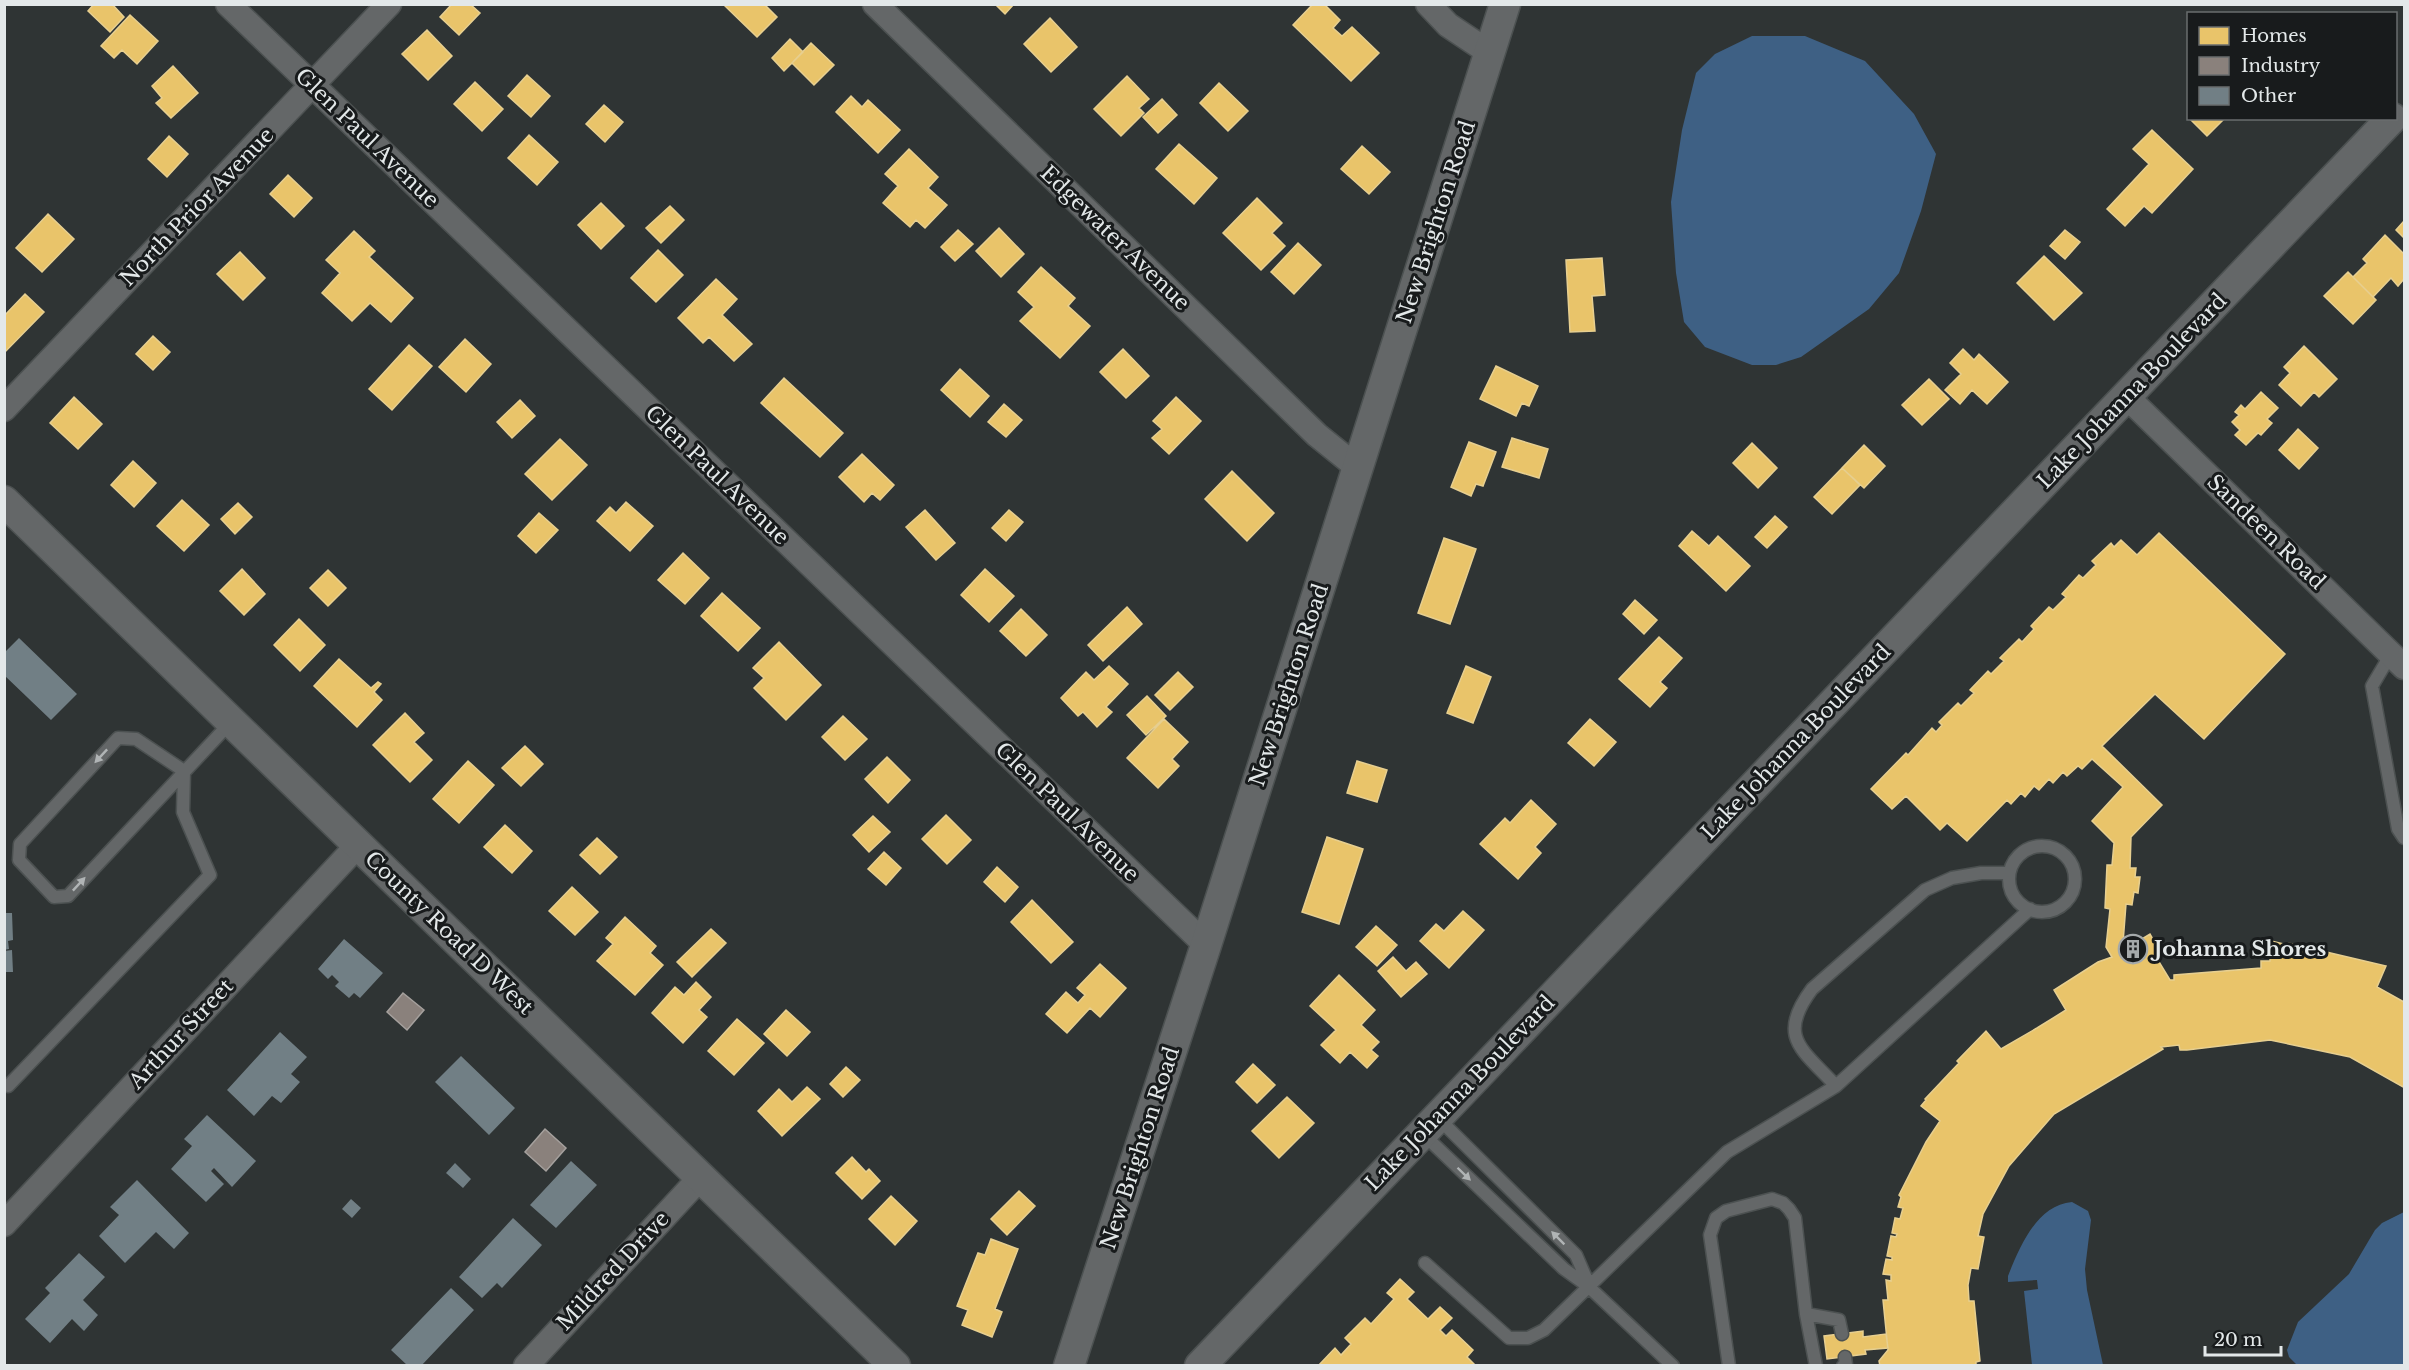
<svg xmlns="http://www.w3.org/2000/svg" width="2409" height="1370" viewBox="0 0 2409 1370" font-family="'Libre Baskerville',serif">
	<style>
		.water { fill: #3e6084 }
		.homes { fill: #e9c46a; stroke: #e7cf90; stroke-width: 1.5 }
		.industry { fill: #8a817c; stroke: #a5a09d; stroke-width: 1.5 }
		.building { fill: #717f85 }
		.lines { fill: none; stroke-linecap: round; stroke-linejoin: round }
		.service-casing { stroke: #4c5151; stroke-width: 15 }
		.minor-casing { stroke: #4c5151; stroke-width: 27 }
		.tertiary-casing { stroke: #4c5151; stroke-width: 33 }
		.service { stroke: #646768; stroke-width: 12 }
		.minor { stroke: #646768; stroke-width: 24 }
		.tertiary { stroke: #646768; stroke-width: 30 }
		.oneway { fill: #b0b4b5 }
		.labels { text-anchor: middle; stroke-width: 6; stroke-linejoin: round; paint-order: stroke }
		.street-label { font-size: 21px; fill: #e3e8e9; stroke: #181b1c }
		.poi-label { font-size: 21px; font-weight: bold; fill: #e3e8e9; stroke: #181b1c; text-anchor: start }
	</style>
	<rect width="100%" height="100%" fill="#2f3434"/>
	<path class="water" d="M 1752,36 L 1805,36 L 1865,61 L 1914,114 L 1936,154 L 1921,211 L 1899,273 L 1869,309 L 1801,357 L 1776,365 L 1752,365 L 1705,347 L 1684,322 L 1676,273 L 1671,202 L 1682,130 L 1696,73 L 1715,54 Z
		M 2072,1202 L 2088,1211 L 2091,1220 L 2085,1269 L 2087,1290 L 2103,1365 L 2032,1365 L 2024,1291 L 2038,1289 L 2037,1280 L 2008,1282 L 2008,1276 C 2020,1246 2037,1205 2072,1202 Z
		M 2404,1212 L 2404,1365 L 2298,1366 L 2289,1357 L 2287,1350 L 2298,1322 L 2349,1274 L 2375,1230 L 2382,1223 Z"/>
	<path class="homes" d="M 94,4 L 112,4 L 124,17 L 110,32 L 88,11 Z
		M 452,4 L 470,4 L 480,13 L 459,35 L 440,17 Z
		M 723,4 L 764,4 L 777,17 L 757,37 Z
		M 995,4 L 1014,4 L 1005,14 Z
		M 1313,4 L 1324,4 L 1340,20 L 1333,28 L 1342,36 L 1352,27 L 1379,53 L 1351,81 L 1293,25 Z
		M 130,15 L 158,41 L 137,64 L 122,50 L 114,58 L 101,46 Z
		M 1050,18 L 1077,47 L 1051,72 L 1024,44 Z
		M 427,30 L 452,56 L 428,80 L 402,54 Z
		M 790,39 L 803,52 L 784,71 L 772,58 Z
		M 811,43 L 834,65 L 814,85 L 792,63 Z
		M 173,66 L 198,93 L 171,118 L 156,103 L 162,98 L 152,86 Z
		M 527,75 L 550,96 L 531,117 L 508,96 Z
		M 1127,76 L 1149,99 L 1139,108 L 1144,113 L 1121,136 L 1094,109 Z
		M 475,82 L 503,109 L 482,131 L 454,104 Z
		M 1219,83 L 1248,111 L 1228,131 L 1200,103 Z
		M 851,96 L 862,107 L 868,100 L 900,130 L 878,153 L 836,112 Z
		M 1162,99 L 1177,115 L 1158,133 L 1143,117 Z
		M 604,105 L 623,122 L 605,142 L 586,124 Z
		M 2189,118 L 2225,118 L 2207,136 Z
		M 2152,130 L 2193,169 L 2152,213 L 2144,206 L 2125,226 L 2107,209 L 2149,164 L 2133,149 Z
		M 529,135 L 558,162 L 537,185 L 508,158 Z
		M 169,136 L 188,154 L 167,177 L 148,159 Z
		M 1179,144 L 1217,178 L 1194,204 L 1156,169 Z
		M 1362,146 L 1390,172 L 1369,194 L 1341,169 Z
		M 909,149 L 938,177 L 928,188 L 947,205 L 925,228 L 916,220 L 910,227 L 883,203 L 898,186 L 885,174 Z
		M 288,175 L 312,198 L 294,217 L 270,194 Z
		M 1257,198 L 1282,223 L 1272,233 L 1285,246 L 1261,270 L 1223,233 Z
		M 601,203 L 624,226 L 601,249 L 578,225 Z
		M 670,206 L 684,220 L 661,243 L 646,228 Z
		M 48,214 L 74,239 L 42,272 L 16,248 Z
		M 2404,221 L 2404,238 L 2396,230 Z
		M 999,228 L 1024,254 L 1001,277 L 976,251 Z
		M 958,230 L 973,244 L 955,261 L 941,247 Z
		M 2065,230 L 2080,242 L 2065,259 L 2050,246 Z
		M 354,231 L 375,251 L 369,257 L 413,298 L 391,322 L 370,303 L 352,321 L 322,293 L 340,273 L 326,260 Z
		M 2385,235 L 2404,254 L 2404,279 L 2398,286 L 2391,278 L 2373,297 L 2353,277 L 2367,263 L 2363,259 Z
		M 1298,243 L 1321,265 L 1294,294 L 1271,272 Z
		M 658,250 L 683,275 L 656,302 L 631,278 Z
		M 240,252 L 265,278 L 243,300 L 217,274 Z
		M 2044,256 L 2082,293 L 2054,320 L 2017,283 Z
		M 1602,258 L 1605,295 L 1592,296 L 1595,331 L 1570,332 L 1566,260 Z
		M 1041,267 L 1075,298 L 1068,306 L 1090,326 L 1060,358 L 1020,321 L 1034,307 L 1018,292 Z
		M 2348,272 L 2376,300 L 2353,324 L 2324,296 Z
		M 716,279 L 737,299 L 722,315 L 752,344 L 734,361 L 709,337 L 703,343 L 678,318 Z
		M 25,294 L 44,312 L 4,353 L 4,316 Z
		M 153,336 L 170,352 L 153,370 L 136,354 Z
		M 465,339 L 491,364 L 466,392 L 439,367 Z
		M 409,345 L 432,366 L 392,410 L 369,389 Z
		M 2304,346 L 2337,379 L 2319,397 L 2314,392 L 2301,406 L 2279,385 L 2290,373 L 2284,367 Z
		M 1123,349 L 1149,376 L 1126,398 L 1100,372 Z
		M 1963,349 L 1974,360 L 1979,354 L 2008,382 L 1987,404 L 1972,390 L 1960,404 L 1945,390 L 1961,374 L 1950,363 Z
		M 1496,366 L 1538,386 L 1529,406 L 1522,403 L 1516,416 L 1480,399 Z
		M 960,369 L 989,396 L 970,417 L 941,390 Z
		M 784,378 L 843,433 L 820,457 L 761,403 Z
		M 1929,379 L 1949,399 L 1922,425 L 1902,405 Z
		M 2261,392 L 2278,408 L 2267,419 L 2272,423 L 2261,435 L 2258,433 L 2246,445 L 2235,435 L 2240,430 L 2232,422 L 2239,415 L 2235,412 L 2241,405 L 2245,409 Z
		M 74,397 L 102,424 L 78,449 L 50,423 Z
		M 1176,397 L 1201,421 L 1169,454 L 1152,438 L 1162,429 L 1153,421 Z
		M 520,400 L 535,416 L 512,438 L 497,422 Z
		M 1004,404 L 1022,420 L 1006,437 L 988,422 Z
		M 2298,429 L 2318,448 L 2299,469 L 2279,450 Z
		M 1512,438 L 1548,449 L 1539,478 L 1502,467 Z
		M 560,439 L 587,465 L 552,500 L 525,474 Z
		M 1469,442 L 1496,452 L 1483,486 L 1476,484 L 1471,496 L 1451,487 Z
		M 1752,443 L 1777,468 L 1758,488 L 1733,463 Z
		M 1864,445 L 1885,466 L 1864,488 L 1842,468 Z
		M 862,454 L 894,485 L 880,500 L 872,493 L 864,502 L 839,477 Z
		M 133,461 L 156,483 L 134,507 L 111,485 Z
		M 1842,468 L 1860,485 L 1832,514 L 1814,497 Z
		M 1232,471 L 1274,513 L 1247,541 L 1205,499 Z
		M 182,500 L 209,525 L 184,551 L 157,526 Z
		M 626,502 L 653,526 L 630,551 L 597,521 L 610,507 L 616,513 Z
		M 238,503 L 252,517 L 235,534 L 221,519 Z
		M 925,510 L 955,543 L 936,560 L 906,527 Z
		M 1009,510 L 1023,522 L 1006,541 L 992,528 Z
		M 539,513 L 558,530 L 536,553 L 518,536 Z
		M 1775,516 L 1787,527 L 1767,548 L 1755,537 Z
		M 1692,531 L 1709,546 L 1718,536 L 1750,566 L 1726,591 L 1679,546 Z
		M 2159,533 L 2285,654 L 2204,739 L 2155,694 L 2102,746 L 2162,805 L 2131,837 L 2130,868 L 2136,868 L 2135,877 L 2140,877 L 2138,893 L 2134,892 L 2132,905 L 2126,904 L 2123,943 L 2127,948 L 2150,934 L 2161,953 L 2156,957 L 2170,980 L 2174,980 L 2174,975 L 2261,968 L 2261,961 L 2270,961 L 2271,941 L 2288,945 L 2288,943 L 2386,966 L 2377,987 L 2404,1002 L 2404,1084 L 2403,1087 L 2350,1057 L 2270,1040 L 2187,1050 L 2180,1050 L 2179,1045 L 2161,1047 L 2163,1049 L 2054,1114 L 2009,1166 L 1983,1214 L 1978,1236 L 1984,1237 L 1978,1269 L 1971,1268 L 1968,1285 L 1969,1301 L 1974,1301 L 1980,1361 L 1976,1362 L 1976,1366 L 1880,1366 L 1879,1361 L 1888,1350 L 1883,1300 L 1888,1300 L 1886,1280 L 1891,1281 L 1891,1275 L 1883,1274 L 1886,1259 L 1892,1260 L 1892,1257 L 1887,1256 L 1891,1236 L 1896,1237 L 1897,1234 L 1892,1233 L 1895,1218 L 1900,1219 L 1903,1208 L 1898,1207 L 1901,1197 L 1899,1195 L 1926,1142 L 1940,1121 L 1921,1106 L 1926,1100 L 1925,1099 L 1959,1063 L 1957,1061 L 1986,1031 L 2001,1049 L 2037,1028 L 2066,1010 L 2054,990 L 2098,962 L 2112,957 L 2106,947 L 2110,909 L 2105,908 L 2107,865 L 2112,865 L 2114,843 L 2092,821 L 2123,787 L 2092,759 L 2082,769 L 2078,766 L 2067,776 L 2063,772 L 2053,783 L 2049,779 L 2039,790 L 2034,786 L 2025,797 L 2021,793 L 2011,804 L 2007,800 L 1967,841 L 1947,823 L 1940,830 L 1906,796 L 1892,809 L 1871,789 L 1906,753 L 1908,755 L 1932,728 L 1936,732 L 1942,725 L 1939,722 L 1958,703 L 1961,706 L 1974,693 L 1970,690 L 1988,671 L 1991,674 L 2004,661 L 2000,658 L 2019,639 L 2022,642 L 2034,629 L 2031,626 L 2049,607 L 2053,610 L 2066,597 L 2062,594 L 2079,575 L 2083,578 L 2096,565 L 2092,561 L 2111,543 L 2114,547 L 2121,540 L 2137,555 Z
		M 1444,538 L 1476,549 L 1450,624 L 1418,613 Z
		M 683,553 L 709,578 L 685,604 L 658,580 Z
		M 242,569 L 265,594 L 244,615 L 220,591 Z
		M 985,569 L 1014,596 L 989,622 L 961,595 Z
		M 328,570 L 346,588 L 328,606 L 310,588 Z
		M 722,593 L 760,628 L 738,651 L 701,616 Z
		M 1635,600 L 1657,620 L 1644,634 L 1623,614 Z
		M 1127,607 L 1142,624 L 1103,661 L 1088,645 Z
		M 1021,609 L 1047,635 L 1026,656 L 1000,631 Z
		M 299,619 L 325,645 L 300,671 L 274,645 Z
		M 1659,637 L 1682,658 L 1660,682 L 1667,688 L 1650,707 L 1619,679 Z
		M 779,642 L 821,685 L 786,720 L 754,688 L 764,678 L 753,668 Z
		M 339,659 L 371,688 L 378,682 L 381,684 L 374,692 L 382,700 L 357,727 L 314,686 Z
		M 1109,666 L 1128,684 L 1106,707 L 1112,712 L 1097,727 L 1083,712 L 1078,716 L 1061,698 L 1086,672 L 1094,680 Z
		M 1466,666 L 1491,677 L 1473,723 L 1447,713 Z
		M 1178,672 L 1193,687 L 1170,710 L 1155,695 Z
		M 1147,696 L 1166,716 L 1146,735 L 1127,715 Z
		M 405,713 L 424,733 L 414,742 L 432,760 L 410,782 L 373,745 Z
		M 843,716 L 867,739 L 845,760 L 822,737 Z
		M 1164,719 L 1188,742 L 1172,759 L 1179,766 L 1158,788 L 1127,758 Z
		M 1590,719 L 1616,742 L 1594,766 L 1568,743 Z
		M 525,746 L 543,764 L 521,786 L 502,768 Z
		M 887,757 L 910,780 L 888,803 L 865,779 Z
		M 468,761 L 494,785 L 459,823 L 433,799 Z
		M 1357,761 L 1387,770 L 1377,802 L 1347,793 Z
		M 1531,800 L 1556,824 L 1535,847 L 1541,853 L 1518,879 L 1480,844 L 1505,818 L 1510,823 Z
		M 946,815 L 971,840 L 947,864 L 922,839 Z
		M 873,816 L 890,832 L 869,852 L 853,835 Z
		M 505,825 L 532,851 L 512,873 L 484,847 Z
		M 1327,837 L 1363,849 L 1339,924 L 1302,912 Z
		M 597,838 L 617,857 L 600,874 L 580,855 Z
		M 884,852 L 901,868 L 886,885 L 868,869 Z
		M 997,867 L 1018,887 L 1005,902 L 984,882 Z
		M 572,887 L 598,912 L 575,935 L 549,911 Z
		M 1032,900 L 1073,942 L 1051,963 L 1011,922 Z
		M 1463,911 L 1484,930 L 1449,968 L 1420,941 L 1436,924 L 1444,931 Z
		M 625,917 L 656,946 L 650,953 L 663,965 L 635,995 L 597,961 L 613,944 L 606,938 Z
		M 1376,926 L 1397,945 L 1377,966 L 1356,947 Z
		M 711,929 L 726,943 L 692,977 L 677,962 Z
		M 1393,957 L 1406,971 L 1416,962 L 1427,974 L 1401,997 L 1378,971 Z
		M 1100,964 L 1126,988 L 1100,1017 L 1090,1008 L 1067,1033 L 1046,1014 L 1066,992 L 1078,1003 L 1085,995 L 1077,988 Z
		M 1339,975 L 1375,1010 L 1361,1025 L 1379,1042 L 1371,1050 L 1378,1056 L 1367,1068 L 1350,1052 L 1340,1063 L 1321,1045 L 1336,1030 L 1310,1006 Z
		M 696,982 L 711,997 L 699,1010 L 707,1017 L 683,1043 L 652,1013 L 675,987 L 684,995 Z
		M 786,1010 L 810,1032 L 787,1056 L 764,1034 Z
		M 737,1019 L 764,1043 L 734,1075 L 708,1051 Z
		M 1253,1064 L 1275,1085 L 1257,1103 L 1236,1082 Z
		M 846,1067 L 860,1080 L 843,1097 L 830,1084 Z
		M 807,1087 L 820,1099 L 782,1136 L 758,1111 L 779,1089 L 792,1102 Z
		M 1287,1097 L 1314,1123 L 1279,1158 L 1252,1131 Z
		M 852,1157 L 866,1172 L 869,1169 L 880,1181 L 862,1199 L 836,1173 Z
		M 1019,1191 L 1035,1206 L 1007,1235 L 991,1219 Z
		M 891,1196 L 917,1221 L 895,1245 L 869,1219 Z
		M 991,1239 L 1018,1249 L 995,1309 L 1002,1312 L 992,1337 L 962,1325 L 968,1310 L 957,1306 L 978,1253 L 985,1255 Z
		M 1400,1279 L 1414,1292 L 1407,1299 L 1428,1319 L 1440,1307 L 1452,1318 L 1440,1330 L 1446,1336 L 1452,1330 L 1473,1350 L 1467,1357 L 1476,1366 L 1318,1366 L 1335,1348 L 1341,1355 L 1351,1344 L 1345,1338 L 1365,1318 L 1371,1324 L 1394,1299 L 1387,1293 Z
		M 1863,1331 L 1863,1337 L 1886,1334 L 1888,1348 L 1865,1350 L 1866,1354 L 1827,1359 L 1824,1336 Z"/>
	<path class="industry" d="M 403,993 L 424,1010 L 407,1030 L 387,1012 Z
		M 545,1129 L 566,1148 L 546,1171 L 525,1152 Z"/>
	<path class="building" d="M 19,638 L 77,694 L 51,720 L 4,675 L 4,653 Z
		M 4,913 L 12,913 L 13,940 L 8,941 L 9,949 L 4,950 Z
		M 344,939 L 383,973 L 360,998 L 354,993 L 349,998 L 335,986 L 339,982 L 332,975 L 328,979 L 318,969 Z
		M 12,950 L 13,972 L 4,972 L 4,951 Z
		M 280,1032 L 307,1057 L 291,1074 L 300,1082 L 281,1103 L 272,1096 L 254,1116 L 227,1090 Z
		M 461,1056 L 515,1108 L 489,1135 L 435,1082 Z
		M 207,1115 L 256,1161 L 232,1187 L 214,1168 L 211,1171 L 224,1184 L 206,1202 L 171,1169 L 192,1146 L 184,1139 Z
		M 571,1161 L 597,1185 L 556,1228 L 530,1205 Z
		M 455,1163 L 471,1179 L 463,1188 L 446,1173 Z
		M 137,1180 L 189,1233 L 174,1249 L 156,1232 L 125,1263 L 99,1236 L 119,1215 L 110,1207 Z
		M 351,1199 L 361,1208 L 352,1218 L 342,1209 Z
		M 513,1218 L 542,1245 L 502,1288 L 497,1283 L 482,1298 L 459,1277 Z
		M 79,1253 L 105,1277 L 83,1300 L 98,1315 L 84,1331 L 72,1319 L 50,1343 L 25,1319 L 50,1293 L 45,1288 Z
		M 451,1288 L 474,1310 L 421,1366 L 408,1366 L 391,1350 Z"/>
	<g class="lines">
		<g class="service-casing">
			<path id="service" d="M 2391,654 L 2372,686 L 2398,829 L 2404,838
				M 184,771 L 136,739 L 118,738 L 20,844 L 19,860 L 54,897 L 68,896 L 231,722
				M2009 879a33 33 0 1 1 66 0a33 33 0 1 1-66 0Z
				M 8,1086 L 210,875 L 183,812 L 184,771
				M 1836,1086 C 1802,1049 1776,1037 1812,989 L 1925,890 L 1952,878 L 1981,873 L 2009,873
				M 1437,1117 L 1576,1255 L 1589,1285
				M 1422,1133 L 1564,1269 L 1589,1287 L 1673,1366
				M 1425,1263 L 1509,1338 L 1528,1338 L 1544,1330 L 1727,1152 L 1836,1086 L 2030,909
				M 1806,1314 L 1839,1320 L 1842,1334
				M 1729,1366 L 1710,1235 L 1716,1218 L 1726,1211 L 1772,1199 L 1783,1203 L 1789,1209 L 1795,1218 L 1806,1314 L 1816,1366
				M 1843,1366 L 1846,1365 L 1845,1357"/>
		</g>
		<g class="minor-casing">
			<path id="minor" d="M 228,4 L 1206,945
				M 875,4 L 1317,435 L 1358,468
				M 1428,4 L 1448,25 L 1490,53
				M 2127,397 L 2404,667
				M 4,409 L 389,4
				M 4,1224 L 358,845
				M 526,1366 L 701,1177"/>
		</g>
		<g class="tertiary-casing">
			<path id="tertiary" d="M 4,501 L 895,1366
				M 1069,1366 L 1206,945 L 1505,4
				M 1200,1366 L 2392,118"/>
		</g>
		<use href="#service" class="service"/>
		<use href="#minor" class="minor"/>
		<use href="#tertiary" class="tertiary"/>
	</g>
	<defs><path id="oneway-solid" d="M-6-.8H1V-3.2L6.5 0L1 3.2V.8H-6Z" transform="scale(1.5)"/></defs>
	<g class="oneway">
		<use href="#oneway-solid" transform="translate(101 756) rotate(133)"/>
		<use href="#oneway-solid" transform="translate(79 884) rotate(-47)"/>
		<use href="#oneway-solid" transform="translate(1464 1174) rotate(44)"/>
		<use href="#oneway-solid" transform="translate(1558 1238) rotate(-135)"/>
	</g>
	<defs>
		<g id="building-ring" transform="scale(1.5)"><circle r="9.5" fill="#181b1c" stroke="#a4a9aa" stroke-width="1.5"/><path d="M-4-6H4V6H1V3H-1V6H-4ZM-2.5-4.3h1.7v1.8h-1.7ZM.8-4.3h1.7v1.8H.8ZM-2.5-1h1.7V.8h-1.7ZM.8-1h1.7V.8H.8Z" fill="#a4a9aa"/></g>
	</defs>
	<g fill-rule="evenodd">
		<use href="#building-ring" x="2133" y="949"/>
	</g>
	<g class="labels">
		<g class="street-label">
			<text transform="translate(367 138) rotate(44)" y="7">Glen Paul Avenue</text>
			<text transform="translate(197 207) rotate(-46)" y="7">North Prior Avenue</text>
			<text transform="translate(1436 222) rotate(-72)" y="7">New Brighton Road</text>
			<text transform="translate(1115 238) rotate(44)" y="7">Edgewater Avenue</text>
			<text transform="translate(2132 391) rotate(-46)" y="7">Lake Johanna Boulevard</text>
			<text transform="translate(717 475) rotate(44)" y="7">Glen Paul Avenue</text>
			<text transform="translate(2266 532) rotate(44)" y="7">Sandeen Road</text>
			<text transform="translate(1289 685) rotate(-72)" y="7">New Brighton Road</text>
			<text transform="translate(1796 742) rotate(-46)" y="7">Lake Johanna Boulevard</text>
			<text transform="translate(1067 812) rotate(44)" y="7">Glen Paul Avenue</text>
			<text transform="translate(449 933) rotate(44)" y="7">County Road D West</text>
			<text transform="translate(181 1034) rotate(-47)" y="7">Arthur Street</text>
			<text transform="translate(1460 1093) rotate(-46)" y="7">Lake Johanna Boulevard</text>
			<text transform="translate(1140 1148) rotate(-72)" y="7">New Brighton Road</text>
			<text transform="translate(613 1271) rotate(-47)" y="7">Mildred Drive</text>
		</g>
		<g class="poi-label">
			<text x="2154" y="956">Johanna Shores</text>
		</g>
	</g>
	<rect width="2409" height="1370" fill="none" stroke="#e3e8e9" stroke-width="12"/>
	<rect x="2187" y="12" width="210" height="108" fill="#181b1c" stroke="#696d6e" stroke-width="1.5"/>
	<rect x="2199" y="27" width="30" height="18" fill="#e9c46a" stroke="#696d6e" stroke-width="1.5"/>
	<text x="2241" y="42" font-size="18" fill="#e3e8e9">Homes</text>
	<rect x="2199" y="57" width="30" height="18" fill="#8a817c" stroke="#696d6e" stroke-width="1.5"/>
	<text x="2241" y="72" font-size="18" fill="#e3e8e9">Industry</text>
	<rect x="2199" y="87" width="30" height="18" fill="#717f85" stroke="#696d6e" stroke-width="1.5"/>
	<text x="2241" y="102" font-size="18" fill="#e3e8e9">Other</text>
	<path d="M2205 1346v9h76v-9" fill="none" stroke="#e3e8e9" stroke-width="3"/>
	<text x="2214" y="1346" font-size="18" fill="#e3e8e9" stroke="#181b1c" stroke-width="4.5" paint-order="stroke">20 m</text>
</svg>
